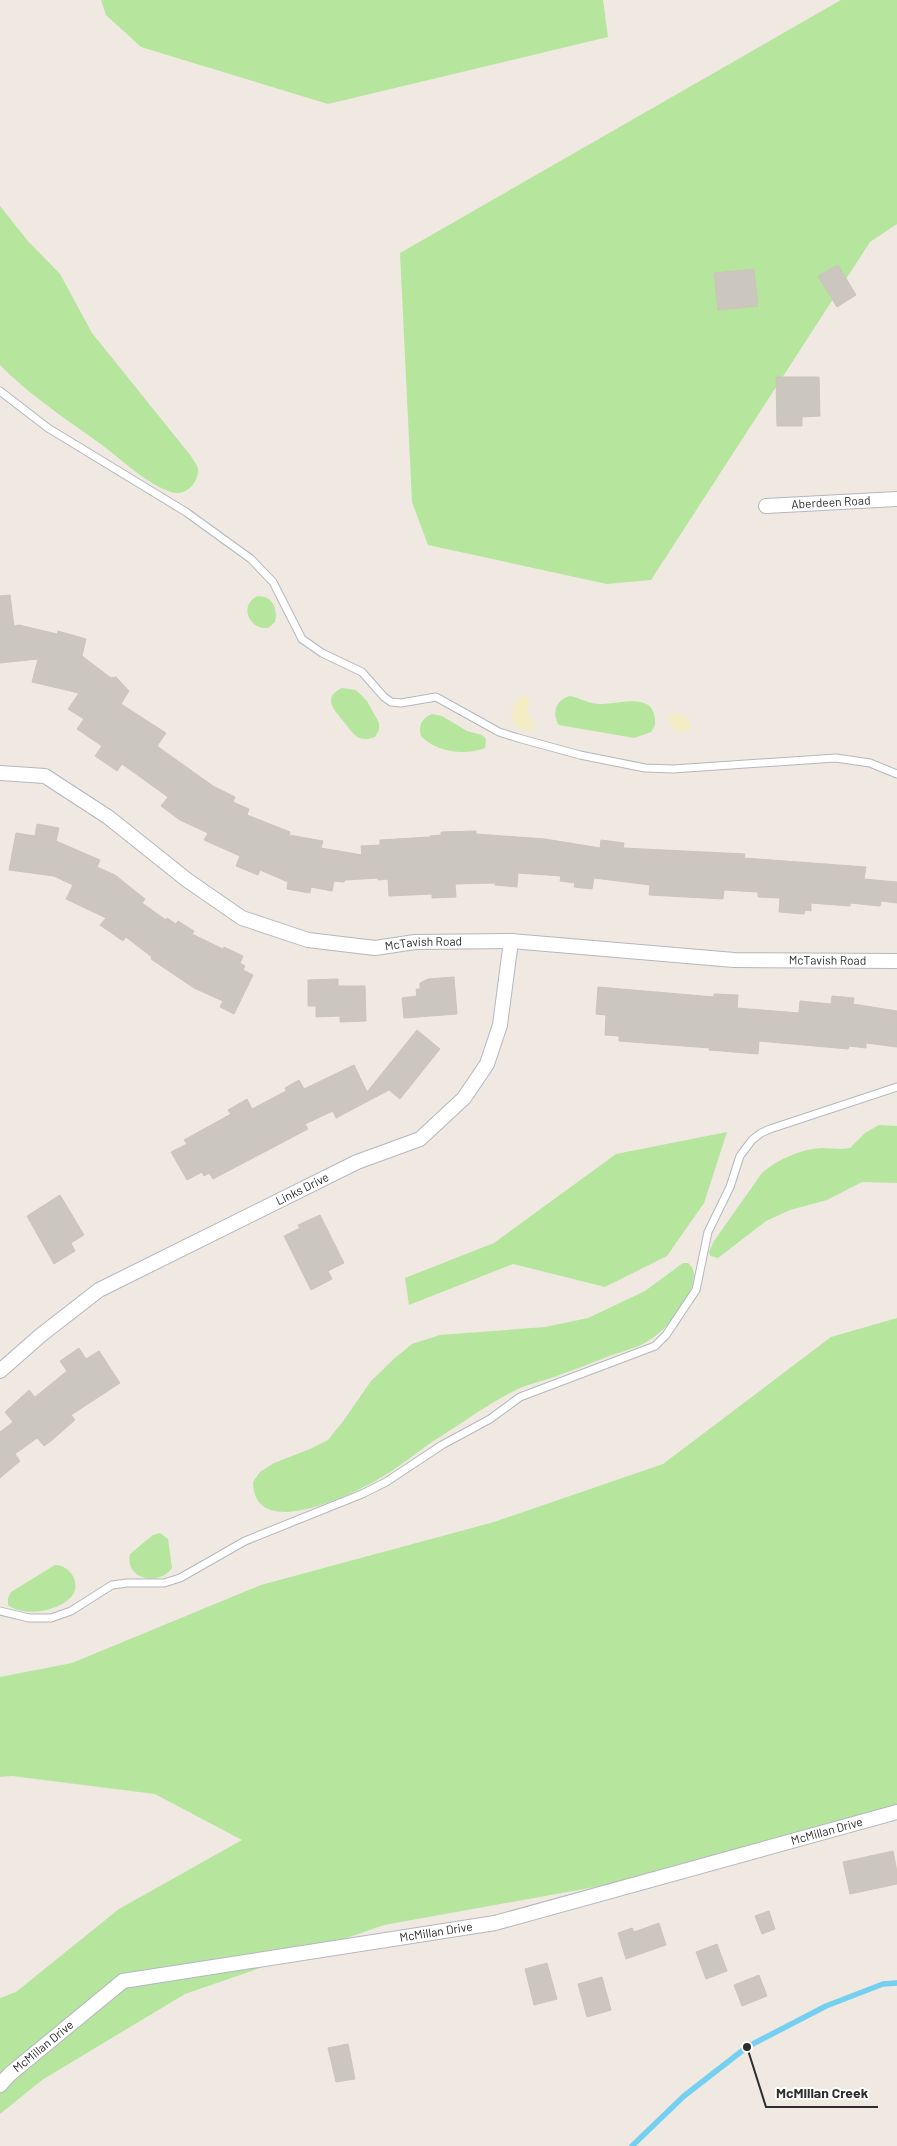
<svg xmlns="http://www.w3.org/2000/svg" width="897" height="2146" viewBox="0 0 897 2146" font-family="Barlow,sans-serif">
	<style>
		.green { fill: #b6e59e }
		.sand { fill: #f3ecc5 }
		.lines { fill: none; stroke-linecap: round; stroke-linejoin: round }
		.stream { stroke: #75cff0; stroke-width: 5.5 }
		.building { fill: #cbc7bf; stroke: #cbc5ba }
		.lane-casing { stroke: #b4b7c1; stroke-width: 9 }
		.street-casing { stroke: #b4b7c1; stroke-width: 16 }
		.lane { stroke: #fff; stroke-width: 7 }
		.street { stroke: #fff; stroke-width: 14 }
		.labels { text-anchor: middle; stroke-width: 4; stroke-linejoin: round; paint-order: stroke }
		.street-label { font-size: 12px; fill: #2e2e2e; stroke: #fff }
		.leader { fill: none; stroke: #2e2e2e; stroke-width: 2 }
		.callout-dot { fill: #2e2e2e; stroke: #fff; stroke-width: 2 }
		.callout-label { font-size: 14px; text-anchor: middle; font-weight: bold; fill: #2e2e2e; stroke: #fff; stroke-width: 4; stroke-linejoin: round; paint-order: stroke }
	</style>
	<rect width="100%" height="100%" fill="#efe9e1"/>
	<path class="green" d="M 101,0 L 603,0 L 608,37 L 328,104 L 141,47 L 106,15 Z
		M 841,0 L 897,0 L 897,224 L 870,242 L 651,580 L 607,584 L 428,545 L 412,502 L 400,253 Z
		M 0,206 L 27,240 L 60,274 L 92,333 L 191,456 C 193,460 197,464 198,469 C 199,483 185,497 171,492 C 147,484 122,460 102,445 C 68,420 30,396 0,365 Z
		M 258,596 C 273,596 278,609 275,622 L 268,628 C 249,630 238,605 258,596 Z
		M 342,688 L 356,690 L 367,701 L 379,723 L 379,730 L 375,737 C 370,739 365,740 359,738 C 353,735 349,728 345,723 C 335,711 321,698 342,688 Z
		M 570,696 C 580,698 589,704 600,704 C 621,704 657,690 655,725 L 651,732 L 634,738 L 559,725 C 551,714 556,699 570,696 Z
		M 432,714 L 442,716 L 467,731 L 482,735 L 486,739 L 485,748 C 465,756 436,752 421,736 C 418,725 422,718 432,714 Z
		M 879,1125 L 897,1126 L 897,1183 L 862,1182 L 827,1200 L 790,1210 L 766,1221 L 718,1258 L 710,1256 L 709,1252 L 714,1241 L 762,1173 C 778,1159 801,1149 822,1148 C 832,1148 840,1150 850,1148 L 865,1133 Z
		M 727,1132 L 704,1203 L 667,1256 L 605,1287 L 513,1264 L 409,1305 L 405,1278 L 494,1243 L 616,1154 Z
		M 683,1263 L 688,1263 C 708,1278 672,1322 659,1333 C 646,1345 628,1350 612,1355 C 591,1363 571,1371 551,1378 C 538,1382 525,1385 512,1392 C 485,1406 461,1424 435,1440 C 417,1452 401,1466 382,1477 C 355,1493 254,1544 253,1482 L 260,1472 L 274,1463 L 310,1449 L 328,1440 L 344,1420 L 371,1381 L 396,1357 L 412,1344 L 440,1335 L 545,1327 L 588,1318 L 645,1291 Z
		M 897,1318 L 897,1820 L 819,1832 L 617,1883 L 384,1925 L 185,1994 L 42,2080 L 0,2114 L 0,1998 L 16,1992 L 119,1909 L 242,1840 L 155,1794 L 12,1776 L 0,1777 L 0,1677 L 72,1663 L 261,1585 L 494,1522 L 663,1464 L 831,1337 Z
		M 160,1533 L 168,1539 L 172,1568 C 159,1587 124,1579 130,1554 L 153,1535 Z
		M 55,1565 C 71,1565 83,1586 70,1598 C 56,1612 23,1617 8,1605 L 8,1598 L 11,1592 Z"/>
	<path class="sand" d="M 525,695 L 530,699 L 528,713 L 535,725 L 534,730 L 529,732 L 516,726 L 511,717 L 517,700 Z
		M 671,714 C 680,712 688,716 691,725 L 690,730 L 679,732 L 671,726 L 668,719 Z"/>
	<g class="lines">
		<path class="stream" d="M 632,2146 L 684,2096 L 747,2047 L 826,2006 L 883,1984 L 897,1983"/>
	</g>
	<path class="building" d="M 838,265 L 856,295 L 837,307 L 818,276 Z
		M 754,269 L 758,306 L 718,310 L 714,273 Z
		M 776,377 L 819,377 L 820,416 L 802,417 L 802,426 L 777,426 Z
		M 10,595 L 14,626 L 19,625 L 57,634 L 58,631 L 86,639 L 82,656 L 111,678 L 116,677 L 129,691 L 121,704 L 166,733 L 157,746 L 213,786 L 235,797 L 233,802 L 249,809 L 247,815 L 290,832 L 289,835 L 323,841 L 321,848 L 362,855 L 361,846 L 380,845 L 380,840 L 430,837 L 430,836 L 441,835 L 441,832 L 476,831 L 476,834 L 545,839 L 600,848 L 601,840 L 624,843 L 623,848 L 745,854 L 744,858 L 866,867 L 864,879 L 897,882 L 897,903 L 881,901 L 880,906 L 850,903 L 850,906 L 811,903 L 811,911 L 805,910 L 804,914 L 779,912 L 780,898 L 758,897 L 758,892 L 724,890 L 723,899 L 649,895 L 650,885 L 594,878 L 592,889 L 574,887 L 575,883 L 560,881 L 561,876 L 518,873 L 517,887 L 495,885 L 495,883 L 455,884 L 456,897 L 432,898 L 432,894 L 389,896 L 388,879 L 378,880 L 378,878 L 345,880 L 344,882 L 334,881 L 332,891 L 311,887 L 310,893 L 287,889 L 288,882 L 260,870 L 258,875 L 236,866 L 240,856 L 204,840 L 208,833 L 180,820 L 161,806 L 168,797 L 122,764 L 117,771 L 95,756 L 102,746 L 77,729 L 84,719 L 68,709 L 79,693 L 32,682 L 38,659 L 0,663 L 0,596 Z
		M 37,824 L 59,828 L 56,841 L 100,860 L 97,867 L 115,875 L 145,899 L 142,903 L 166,920 L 167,918 L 176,924 L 178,921 L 194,931 L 192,934 L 223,949 L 224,947 L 243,956 L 240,963 L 245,966 L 243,970 L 253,975 L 234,1014 L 220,1007 L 223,1001 L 194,988 L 151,959 L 152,957 L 126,937 L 123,941 L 100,925 L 106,918 L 66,899 L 73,885 L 54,876 L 9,870 L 16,833 L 35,836 Z
		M 454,977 L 457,1014 L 404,1018 L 402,998 L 417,996 L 416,989 L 420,989 L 420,983 L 428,979 Z
		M 338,979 L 338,986 L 365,986 L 366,1021 L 340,1022 L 340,1016 L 316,1017 L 316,1006 L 308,1006 L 308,980 Z
		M 598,987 L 714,997 L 714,994 L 738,995 L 737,1008 L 799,1013 L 800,1001 L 831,1004 L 832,996 L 854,998 L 853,1004 L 897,1011 L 897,1047 L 866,1043 L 866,1048 L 849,1046 L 848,1049 L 759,1041 L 758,1054 L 709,1050 L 710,1048 L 619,1041 L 619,1036 L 605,1035 L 606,1015 L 596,1014 Z
		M 417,1030 L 440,1049 L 400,1099 L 389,1090 L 336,1118 L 333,1111 L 305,1124 L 308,1129 L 213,1179 L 209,1173 L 204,1176 L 202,1172 L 187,1180 L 171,1152 L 187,1144 L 184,1140 L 231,1114 L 228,1110 L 247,1099 L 252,1109 L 286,1091 L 285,1088 L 299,1080 L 304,1089 L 354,1065 L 367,1092 Z
		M 60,1195 L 84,1235 L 71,1243 L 75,1251 L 54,1264 L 27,1216 Z
		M 320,1215 L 344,1263 L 328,1271 L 332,1279 L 311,1290 L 284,1236 L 300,1228 L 298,1225 Z
		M 79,1348 L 86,1359 L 99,1351 L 120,1383 L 71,1415 L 75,1420 L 51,1441 L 44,1446 L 37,1438 L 15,1454 L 20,1461 L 0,1478 L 0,1432 L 13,1422 L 5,1412 L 29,1390 L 35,1397 L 67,1371 L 60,1361 Z
		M 893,1851 L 897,1872 L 897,1884 L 850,1894 L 843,1862 Z
		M 769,1911 L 775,1929 L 762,1934 L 755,1916 Z
		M 659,1923 L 666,1945 L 626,1959 L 618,1933 L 632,1928 L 634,1932 Z
		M 717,1944 L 727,1971 L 706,1979 L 696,1952 Z
		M 547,1963 L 557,1999 L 534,2005 L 525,1969 Z
		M 759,1975 L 767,1996 L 742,2006 L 734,1985 Z
		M 602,1977 L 611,2010 L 587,2017 L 578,1984 Z
		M 348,2044 L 355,2079 L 336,2082 L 328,2048 Z"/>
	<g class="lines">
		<g class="lane-casing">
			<path id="lane" d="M 0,391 L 48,428 L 186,512 L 251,559 L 273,582 L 302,639 L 322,653 L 362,672 L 384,697 L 391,702 L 401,703 L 436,697 L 499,732 L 518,738 L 580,755 L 645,768 L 673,769 L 836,758 L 870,763 L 897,774
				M 0,1611 L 29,1618 L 51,1618 L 71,1611 L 112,1585 L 127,1583 L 164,1583 L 180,1578 L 245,1541 L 362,1494 L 386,1482 L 442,1445 L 490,1419 L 520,1397 L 655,1346 L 666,1335 L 696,1290 L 708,1232 L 730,1187 L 740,1156 L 752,1140 L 761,1133 L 770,1129 L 897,1087"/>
		</g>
		<g class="street-casing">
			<g id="street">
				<path id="s1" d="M 766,506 L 897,499"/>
				<path id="s2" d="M 0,773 L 45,776 L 108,817 L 187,880 L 242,918 L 308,940 L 375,948 L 415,942 L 511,941 L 734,960 L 897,961"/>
				<path id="s3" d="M 0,1371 L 41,1335 L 99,1290 L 357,1162 L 420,1139 L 464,1098 L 487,1064 L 500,1025 L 511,941"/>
				<path id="s4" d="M 0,2085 L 10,2074 L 123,1981 L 495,1923 L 897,1812"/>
			</g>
		</g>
		<use href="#lane" class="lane"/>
		<use href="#street" class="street"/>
	</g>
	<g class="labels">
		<g class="street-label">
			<text dy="4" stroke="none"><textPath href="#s1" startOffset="65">Aberdeen Road</textPath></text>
			<text dy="4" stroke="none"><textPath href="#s2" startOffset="474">McTavish Road</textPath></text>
			<text dy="4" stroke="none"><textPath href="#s2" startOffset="879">McTavish Road</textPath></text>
			<text dy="4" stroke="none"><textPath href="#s3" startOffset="355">Links Drive</textPath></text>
			<text dy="4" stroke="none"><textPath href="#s4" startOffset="882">McMillan Drive</textPath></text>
			<text dy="4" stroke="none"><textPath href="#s4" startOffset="478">McMillan Drive</textPath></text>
			<text dy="4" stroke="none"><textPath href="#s4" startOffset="58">McMillan Drive</textPath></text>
		</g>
	</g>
	<path class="leader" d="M747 2047L766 2107H878"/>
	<circle class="callout-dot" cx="747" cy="2047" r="5"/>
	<g class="callout-label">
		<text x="822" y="2098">McMillan Creek</text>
	</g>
</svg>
